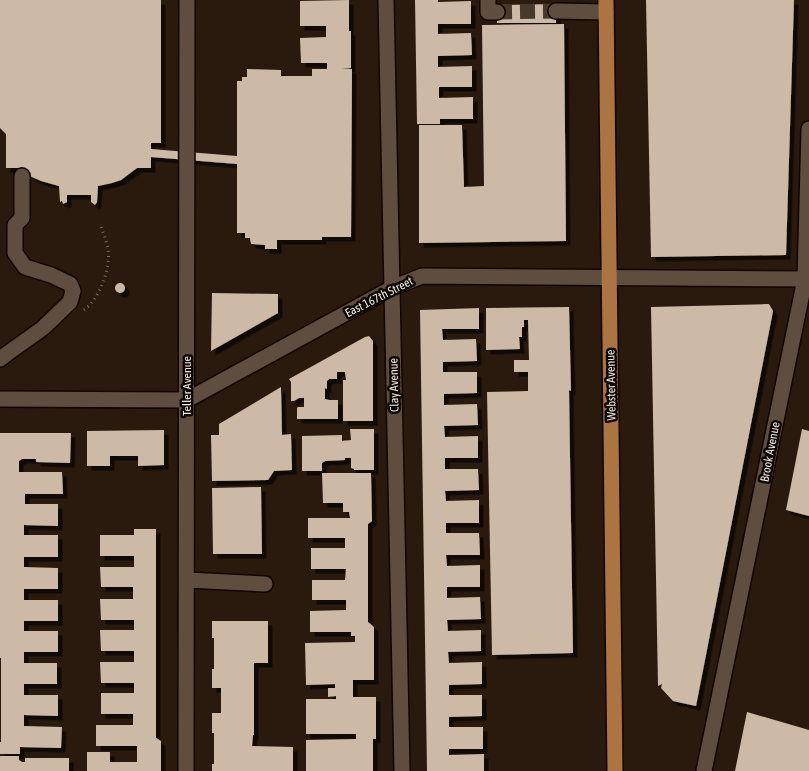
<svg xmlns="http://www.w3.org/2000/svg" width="809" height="771" viewBox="0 0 809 771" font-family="'Asap Condensed',sans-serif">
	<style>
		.building { fill: #ccbaa7; filter: url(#shadow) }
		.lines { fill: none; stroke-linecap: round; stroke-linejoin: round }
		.minor-tunnel { stroke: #47392c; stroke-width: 15; stroke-dasharray: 15 8; stroke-linecap: butt }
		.minor-casing { stroke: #110500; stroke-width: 18 }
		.major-casing { stroke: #110500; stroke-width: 18 }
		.path { stroke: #776a5f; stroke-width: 3; stroke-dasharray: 1 4; stroke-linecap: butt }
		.minor { stroke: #5f4d3f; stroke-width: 15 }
		.major { stroke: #ac7440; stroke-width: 15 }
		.labels { text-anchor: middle; stroke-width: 5; stroke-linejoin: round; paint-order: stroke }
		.street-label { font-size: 12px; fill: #f2e7df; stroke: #0d0703 }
	</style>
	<defs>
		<filter id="shadow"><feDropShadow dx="4.5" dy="4.5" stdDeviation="0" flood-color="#0009"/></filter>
	</defs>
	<rect width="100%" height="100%" fill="#291a0d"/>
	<path class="building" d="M 0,0 L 161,0 L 161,143 L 151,143 L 151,149 L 237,156 L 237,81 L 242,81 L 242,77 L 247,77 L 247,69 L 281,70 L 281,76 L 312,76 L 312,69 L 327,69 L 327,63 L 301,63 L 300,38 L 326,37 L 326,26 L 300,26 L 300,1 L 349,0 L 349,31 L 351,31 L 351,68 L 341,69 L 352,69 L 351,237 L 322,237 L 322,240 L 277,240 L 277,249 L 265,249 L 265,245 L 251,244 L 250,238 L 245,238 L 245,233 L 237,233 L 237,164 L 151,157 L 151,168 L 137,168 L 121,180 L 112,183 L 98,186 L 97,202 L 95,205 L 91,202 L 91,195 L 67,195 L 67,202 L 63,204 L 62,201 L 60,202 L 59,186 L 41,181 L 32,177 L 21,168 L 6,168 L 6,134 L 0,128 Z
		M 415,0 L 438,0 L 438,2 L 471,1 L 471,24 L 438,24 L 438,34 L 471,33 L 472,55 L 438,56 L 438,67 L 472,66 L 472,87 L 439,87 L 439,98 L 473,97 L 473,119 L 440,119 L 440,124 L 417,124 Z
		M 646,0 L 794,0 L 786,255 L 651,257 Z
		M 556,4 L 556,23 L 497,23 L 497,5 Z
		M 564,24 L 566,241 L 419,243 L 419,125 L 462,125 L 464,187 L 484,186 L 482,25 Z
		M115 288a5 5 0 1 1 10 0a5 5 0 1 1-10 0Z
		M 212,293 L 278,294 L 278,313 L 211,351 Z
		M 769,304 L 773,311 L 696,706 L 673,701 L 661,688 L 662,684 L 658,686 L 651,307 Z
		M 569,307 L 571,391 L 569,390 L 573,653 L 492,655 L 487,392 L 528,391 L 528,372 L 514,372 L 514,360 L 529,360 L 528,320 L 524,320 L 524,327 L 522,327 L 522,337 L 519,337 L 520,349 L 486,350 L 486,308 Z
		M 479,308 L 479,329 L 442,329 L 443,340 L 476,339 L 477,361 L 443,362 L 443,372 L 477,372 L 477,393 L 444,394 L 444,405 L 477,404 L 478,425 L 444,426 L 445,437 L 478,436 L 478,458 L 445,458 L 445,469 L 478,469 L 479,490 L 445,491 L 446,501 L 479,500 L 479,523 L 446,523 L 446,533 L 479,533 L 480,555 L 446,555 L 447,566 L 480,565 L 480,587 L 447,587 L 447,598 L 480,597 L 481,619 L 447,620 L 448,631 L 481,630 L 481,651 L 448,652 L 449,663 L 482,662 L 482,684 L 449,685 L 449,695 L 482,695 L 482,716 L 449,717 L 449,727 L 483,727 L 483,749 L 449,749 L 449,755 L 484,754 L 484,771 L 427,771 L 420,310 Z
		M 369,336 L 373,341 L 373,421 L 343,421 L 343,380 L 346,380 L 345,372 L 337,372 L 337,379 L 329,379 L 327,381 L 327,389 L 325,388 L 325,399 L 329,400 L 338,400 L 338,419 L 297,419 L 297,408 L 298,407 L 304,407 L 304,398 L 299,398 L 294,401 L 291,401 L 291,382 L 289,379 L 365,337 Z
		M 281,387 L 282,435 L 291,434 L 292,470 L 274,471 L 268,480 L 212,481 L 211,435 L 219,435 L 219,424 Z
		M 350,429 L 374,429 L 374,470 L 354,470 L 354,469 L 351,468 L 351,458 L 345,458 L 345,460 L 325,461 L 322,463 L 322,471 L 302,471 L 302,436 L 342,435 L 342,441 L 351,440 Z
		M 802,429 L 809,431 L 809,516 L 786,510 Z
		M 164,430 L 164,465 L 138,466 L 138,456 L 110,456 L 110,466 L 87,466 L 87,431 Z
		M 0,433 L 71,433 L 70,463 L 36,462 L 36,459 L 22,459 L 19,461 L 19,472 L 62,472 L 63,494 L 25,494 L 25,504 L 58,504 L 58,526 L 24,525 L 24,535 L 58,535 L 58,557 L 24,557 L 24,567 L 58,568 L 58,589 L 24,589 L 24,600 L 58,600 L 58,621 L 24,621 L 24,631 L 58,631 L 58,652 L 24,652 L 24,663 L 57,663 L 57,684 L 24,684 L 24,695 L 58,695 L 58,716 L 24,715 L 24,726 L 62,727 L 61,748 L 20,747 L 20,754 L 0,754 L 0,742 L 1,742 L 1,658 L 0,658 Z
		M 322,473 L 371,473 L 372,521 L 368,524 L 368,622 L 374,627 L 374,680 L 353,680 L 353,697 L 376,697 L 376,739 L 373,739 L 373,771 L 306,771 L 306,740 L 356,739 L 356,734 L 306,734 L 306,699 L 336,699 L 336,696 L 328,697 L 328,688 L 335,688 L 335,684 L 306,685 L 305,643 L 355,642 L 355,636 L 351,636 L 351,632 L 310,632 L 310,611 L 346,610 L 346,600 L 312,600 L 312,580 L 345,580 L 346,569 L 311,569 L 311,548 L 345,548 L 345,538 L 308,538 L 308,518 L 350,518 L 349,512 L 343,512 L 343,503 L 323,503 Z
		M 261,487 L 262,554 L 213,554 L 212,488 Z
		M 134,529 L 156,529 L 156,738 L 161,741 L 161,771 L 87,771 L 87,752 L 110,752 L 110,762 L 137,762 L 137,746 L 96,746 L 96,725 L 133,725 L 133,714 L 101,714 L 101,693 L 134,693 L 134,683 L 101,683 L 100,662 L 134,662 L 134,651 L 101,651 L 100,630 L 134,630 L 134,620 L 101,620 L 100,599 L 133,599 L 133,587 L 101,587 L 100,567 L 134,567 L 134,556 L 100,556 L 100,535 L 134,535 Z
		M 212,621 L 268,621 L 268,663 L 254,663 L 254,735 L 253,735 L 252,746 L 293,747 L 293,771 L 212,771 L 212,764 L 214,764 L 214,733 L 212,733 L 212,713 L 221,713 L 221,688 L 212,688 L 212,669 L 214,669 L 214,638 L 212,638 Z
		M 747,712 L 809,730 L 809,771 L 735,771 Z
		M 0,756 L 19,756 L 19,760 L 22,762 L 25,762 L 25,758 L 69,758 L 69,771 L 0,771 Z"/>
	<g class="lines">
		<path class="minor-tunnel" d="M 497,12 L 556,11"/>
		<g class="minor-casing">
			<path id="minor" d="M 386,0 L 402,771
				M 488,0 L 488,12 L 497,12
				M 556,11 L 606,12
				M 0,359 L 8,353 L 43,328 L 70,302 L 73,291 L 70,284 L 51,275 L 25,267 L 15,253 L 15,225 L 22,218 L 22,176
				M 0,399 L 187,400 L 392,288 L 422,276 L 809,279
				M 187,580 L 265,584
				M 186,771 L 187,0
				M 704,771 L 805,279 L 809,129"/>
		</g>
		<g class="major-casing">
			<path id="major" d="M 606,0 L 615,771"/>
		</g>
		<path class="path" d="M 84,310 C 99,299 111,269 108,250 C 107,242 104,235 101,227"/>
		<use href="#minor" class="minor"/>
		<use href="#major" class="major"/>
	</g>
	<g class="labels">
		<g class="street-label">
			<text transform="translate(379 297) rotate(-27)" y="4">East 167th Street</text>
			<text transform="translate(394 385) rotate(-91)" y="4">Clay Avenue</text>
			<text transform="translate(611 385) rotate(-91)" y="4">Webster Avenue</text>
			<text transform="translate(187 386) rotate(-90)" y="4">Teller Avenue</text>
			<text transform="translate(770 452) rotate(-79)" y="4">Brook Avenue</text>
		</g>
	</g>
</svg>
